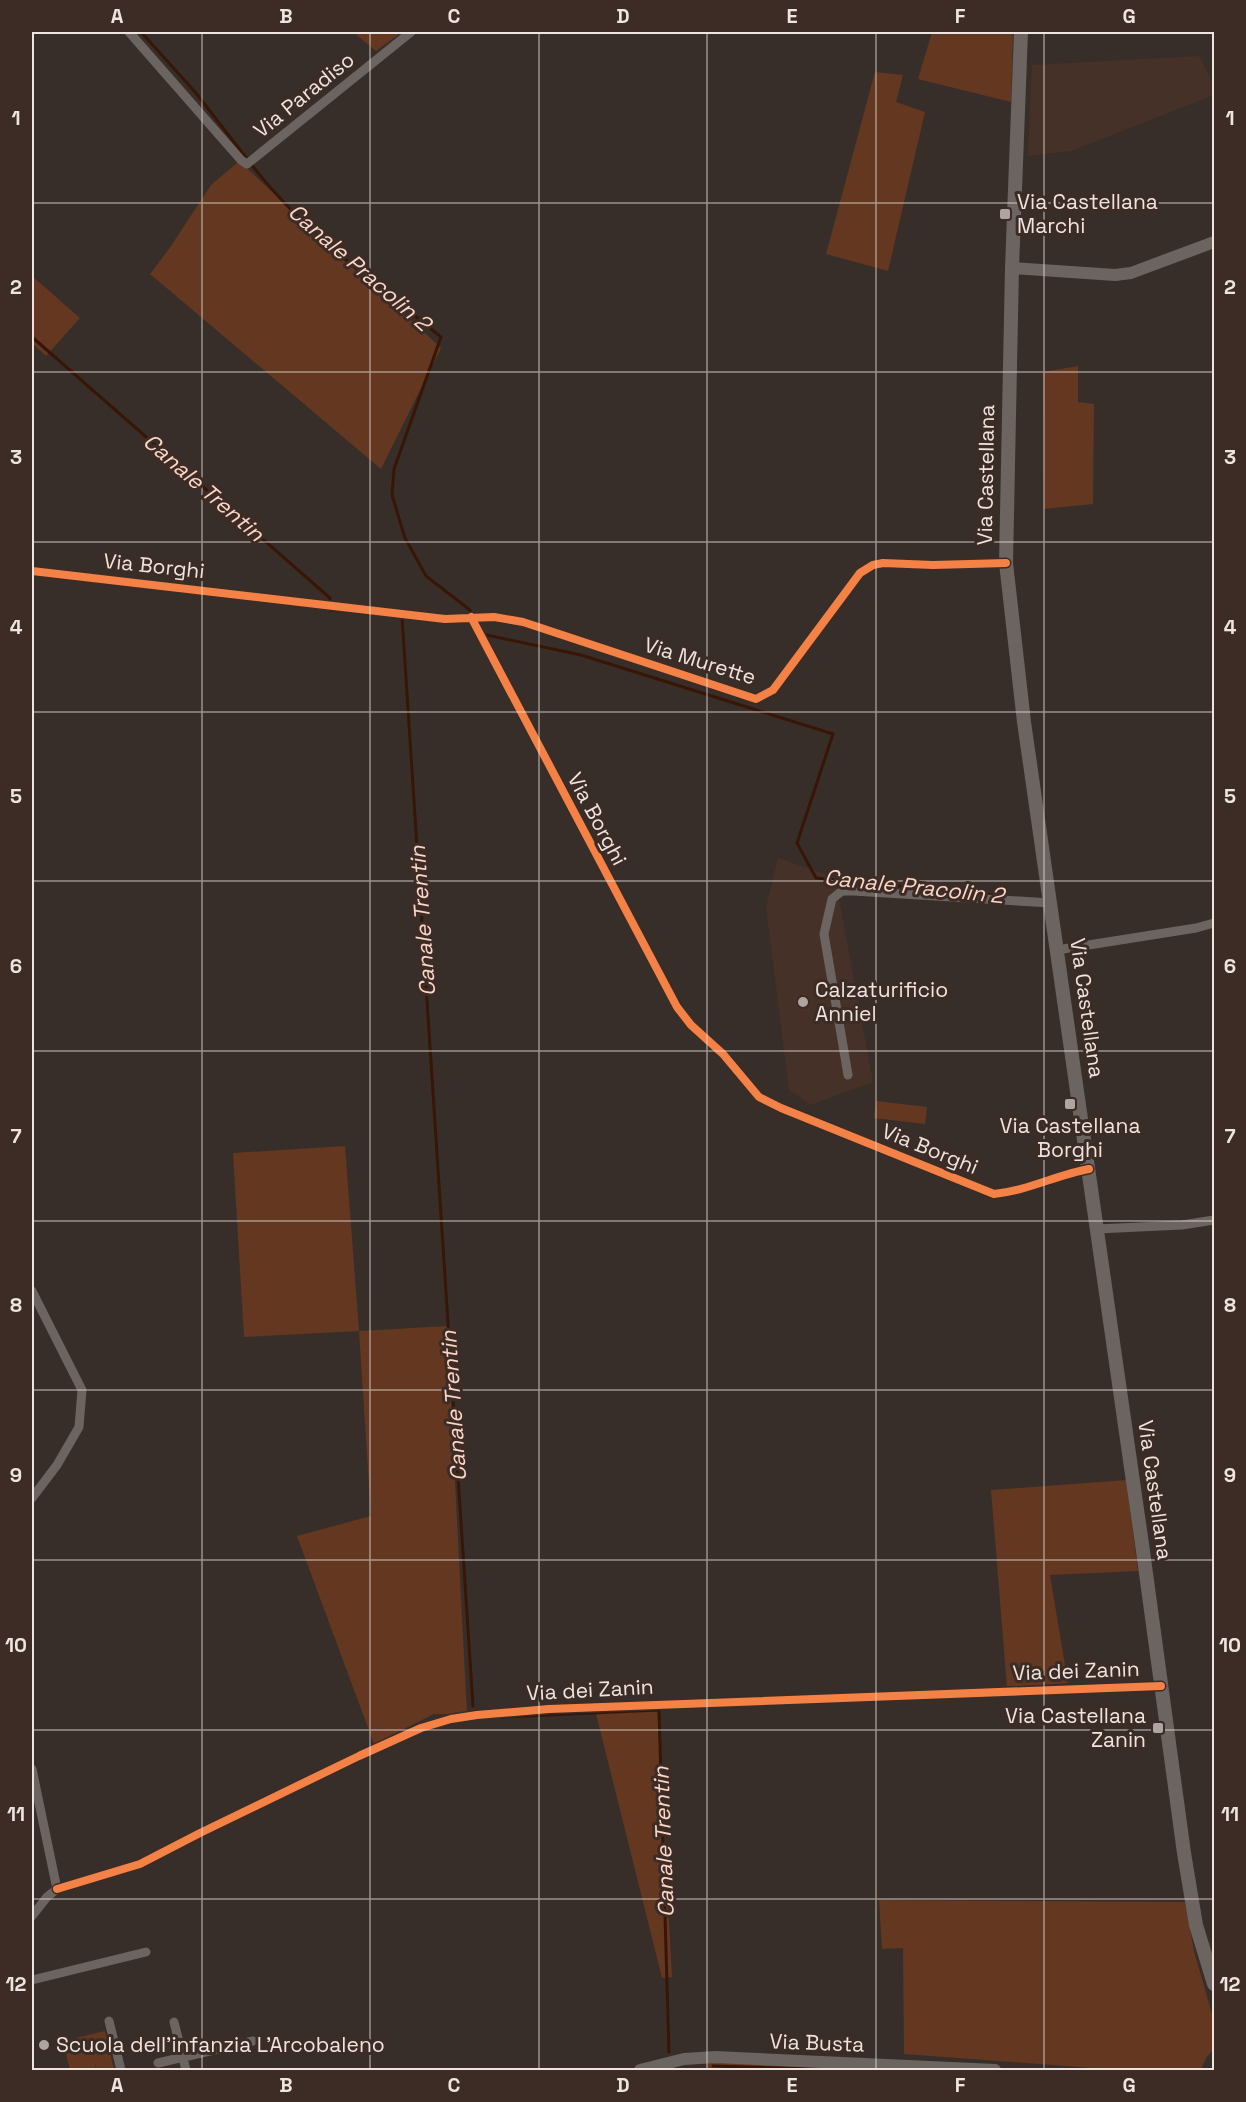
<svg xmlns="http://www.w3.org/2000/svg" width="1246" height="2102" viewBox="0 0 1246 2102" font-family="'Space Grotesk',sans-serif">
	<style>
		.built { fill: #453127 }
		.green { fill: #643720 }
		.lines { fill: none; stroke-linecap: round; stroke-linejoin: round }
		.stream { stroke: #381606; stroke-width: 3 }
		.minor { stroke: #6c6461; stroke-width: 9 }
		.tertiary { stroke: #6c6461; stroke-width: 12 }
		.secondary { stroke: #6c6461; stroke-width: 14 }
		.cycleway-casing { stroke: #3c2c25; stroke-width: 11 }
		.cycleway { stroke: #f48246; stroke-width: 8 }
		.grid { fill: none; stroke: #efe5e0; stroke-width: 1.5; stroke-opacity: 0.55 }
		.poi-dot { fill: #afa5a0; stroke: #3c2c25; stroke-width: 2 }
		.labels { text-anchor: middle; stroke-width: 6; stroke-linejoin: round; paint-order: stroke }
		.street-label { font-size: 21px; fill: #efe5e0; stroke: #3c2c25 }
		.poi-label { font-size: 21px; fill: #efe5e0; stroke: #3c2c25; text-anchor: start }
		.water-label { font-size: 22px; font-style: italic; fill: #fad7c8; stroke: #3c2c25 }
		.neatline { fill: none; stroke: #efe5e0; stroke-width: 2 }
		.grid-label { font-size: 20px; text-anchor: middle; font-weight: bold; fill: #efe5e0 }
	</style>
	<rect width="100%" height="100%" fill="#372e2a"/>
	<path class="built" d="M 1199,56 L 1214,85 L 1214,95 L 1071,151 L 1028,156 L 1032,65 Z
		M 778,858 L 835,877 L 873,1082 L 810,1105 L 789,1090 L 766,907 Z"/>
	<path class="green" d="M 353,32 L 402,32 L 376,51 Z
		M 932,32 L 1013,32 L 1011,102 L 918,79 Z
		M 875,72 L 903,75 L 896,102 L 925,112 L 888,271 L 826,254 Z
		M 239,161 L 441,348 L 381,469 L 150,274 L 171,246 L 211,185 Z
		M 32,276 L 80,318 L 46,356 L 32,343 Z
		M 1078,366 L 1078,402 L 1094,404 L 1093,504 L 1044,509 L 1043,372 Z
		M 876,1101 L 927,1107 L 925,1124 L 874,1118 Z
		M 345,1146 L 359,1331 L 447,1326 L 467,1714 L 434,1714 L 374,1744 L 297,1536 L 371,1516 L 359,1331 L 244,1337 L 233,1153 Z
		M 1126,1480 L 1138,1571 L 1050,1575 L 1068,1683 L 1007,1687 L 991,1490 Z
		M 657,1704 L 672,1977 L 662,1978 L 594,1706 Z
		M 879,1900 L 1185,1902 L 1194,1951 L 1214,2021 L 1214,2049 L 1206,2058 L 1201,2070 L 1119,2070 L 904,2054 L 903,1948 L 882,1949 Z
		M 105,2031 L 114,2070 L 97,2070 L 95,2061 L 96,2070 L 70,2070 L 63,2041 Z
		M 707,2061 L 842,2068 L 842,2070 L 708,2070 Z"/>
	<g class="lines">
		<path class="stream" d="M 141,32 L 196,93 L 247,159
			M 251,164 C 303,232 375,283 441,337 L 394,469 L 392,495 L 405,538 L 426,576 L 470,610 L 472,615
			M 32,337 L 330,598 L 330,610 L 339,611
			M 402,617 L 473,1706
			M 482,634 L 581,655 L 833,734 L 797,843 L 816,878 L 993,895
			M 502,1717 L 659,1710 L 669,2052
			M 713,2066 L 845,2070"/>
		<path class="minor" d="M 129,32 L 241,160 L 247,164 L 411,32
			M 32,571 L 445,619 L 494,617 L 523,622 L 756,699 L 773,690 L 860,573 L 873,565 L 883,563 L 933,565 L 1006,563
			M 471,617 L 677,1007 L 691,1025 L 723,1054 L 759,1097 L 781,1108 L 994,1194 C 1027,1191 1056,1175 1089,1169
			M 1057,950 L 1196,928 L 1214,923
			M 848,1075 L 824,934 L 832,899 L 842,891 L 853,891 L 1051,903
			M 1097,1229 L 1182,1225 L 1214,1220
			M 32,1291 L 82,1390 L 79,1427 L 57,1465 L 32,1498
			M 32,1769 L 57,1889 L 47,1897 L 32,1916
			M 57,1889 L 140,1864 L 200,1833 L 359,1756 L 421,1728 L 451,1719 L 477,1715 L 549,1709 L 1161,1686
			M 32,1980 L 146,1952
			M 109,2021 L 121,2070
			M 174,2022 L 186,2070
			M 158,2063 L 253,2041"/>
		<path class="tertiary" d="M 1012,268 L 1115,275 L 1131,273 L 1214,242
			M 640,2070 L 684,2059 L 715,2057 L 995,2070"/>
		<path class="secondary" d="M 1021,32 L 1012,268 L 1006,563 L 1024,722 L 1142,1544 L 1184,1853 L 1196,1925 L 1214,1984"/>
		<g class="cycleway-casing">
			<path id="cycleway" d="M 32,571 L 445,619 L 494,617 L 523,622 L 756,699 L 773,690 L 860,573 L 873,565 L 883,563 L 933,565 L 1006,563
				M 471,617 L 677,1007 L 691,1025 L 723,1054 L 759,1097 L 781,1108 L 994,1194 C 1027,1191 1056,1175 1089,1169
				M 57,1889 L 140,1864 L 200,1833 L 359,1756 L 421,1728 L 451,1719 L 477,1715 L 549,1709 L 1161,1686"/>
		</g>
		<use href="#cycleway" class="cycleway"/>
	</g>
	<path class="grid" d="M 202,32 L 202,2070M 370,32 L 370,2070M 539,32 L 539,2070M 707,32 L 707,2070M 876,32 L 876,2070M 1044,32 L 1044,2070M 32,203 L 1214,203M 32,372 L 1214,372M 32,542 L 1214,542M 32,712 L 1214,712M 32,881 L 1214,881M 32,1051 L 1214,1051M 32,1221 L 1214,1221M 32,1390 L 1214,1390M 32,1560 L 1214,1560M 32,1730 L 1214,1730M 32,1899 L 1214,1899"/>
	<g class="poi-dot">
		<rect x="999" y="208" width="12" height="12" rx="3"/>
		<circle cx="803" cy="1002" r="6"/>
		<rect x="1064" y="1098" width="12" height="12" rx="3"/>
		<rect x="1152" y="1722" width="12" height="12" rx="3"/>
		<circle cx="44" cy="2045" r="6"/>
	</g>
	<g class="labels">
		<g class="street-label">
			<text transform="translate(304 95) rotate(-39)" y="7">Via Paradiso</text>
			<text transform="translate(986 475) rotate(-89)" y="7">Via Castellana</text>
			<text transform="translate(154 566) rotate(6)" y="7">Via Borghi</text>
			<text transform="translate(700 661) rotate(17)" y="7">Via Murette</text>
			<text transform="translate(597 819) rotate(62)" y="7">Via Borghi</text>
			<text transform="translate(1087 1008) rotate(82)" y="7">Via Castellana</text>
			<text transform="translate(930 1149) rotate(22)" y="7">Via Borghi</text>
			<text transform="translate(1155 1490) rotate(82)" y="7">Via Castellana</text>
			<text transform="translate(1076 1671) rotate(-2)" y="7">Via dei Zanin</text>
			<text transform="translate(590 1690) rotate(-3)" y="7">Via dei Zanin</text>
			<text transform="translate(817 2043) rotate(2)" y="7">Via Busta</text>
		</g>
		<g class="poi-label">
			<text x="1017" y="209">Via Castellana<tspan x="1017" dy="24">Marchi</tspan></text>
			<text x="815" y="997">Calzaturificio<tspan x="815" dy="24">Anniel</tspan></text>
			<text x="1070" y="1133" text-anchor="middle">Via Castellana<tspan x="1070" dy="24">Borghi</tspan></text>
			<text x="1146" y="1723" text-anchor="end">Via Castellana<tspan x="1146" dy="24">Zanin</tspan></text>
			<text x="56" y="2052">Scuola dell'infanzia L'Arcobaleno</text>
		</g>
		<g class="water-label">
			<text transform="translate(360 267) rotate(41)" y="8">Canale Pracolin 2</text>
			<text transform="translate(204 487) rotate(41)" y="8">Canale Trentin</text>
			<text transform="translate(914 886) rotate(6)" y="8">Canale Pracolin 2</text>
			<text transform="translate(422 921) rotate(-94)" y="8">Canale Trentin</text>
			<text transform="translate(453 1406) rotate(-94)" y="8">Canale Trentin</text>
			<text transform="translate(663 1842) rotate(-92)" y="8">Canale Trentin</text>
		</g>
	</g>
	<rect width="1246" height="2102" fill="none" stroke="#3c2c25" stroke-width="66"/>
	<rect x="33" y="33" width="1180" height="2036" class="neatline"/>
	<g class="grid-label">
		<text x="117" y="23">A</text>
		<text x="286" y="23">B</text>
		<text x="454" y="23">C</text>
		<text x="623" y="23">D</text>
		<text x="792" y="23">E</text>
		<text x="960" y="23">F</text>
		<text x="1129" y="23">G</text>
		<text x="16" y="125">1</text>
		<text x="1230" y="125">1</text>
		<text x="16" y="294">2</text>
		<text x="1230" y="294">2</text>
		<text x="16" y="464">3</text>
		<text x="1230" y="464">3</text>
		<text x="16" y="634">4</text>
		<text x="1230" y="634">4</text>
		<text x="16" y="803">5</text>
		<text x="1230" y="803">5</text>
		<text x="16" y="973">6</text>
		<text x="1230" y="973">6</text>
		<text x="16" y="1143">7</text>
		<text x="1230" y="1143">7</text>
		<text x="16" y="1312">8</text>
		<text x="1230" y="1312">8</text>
		<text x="16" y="1482">9</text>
		<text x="1230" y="1482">9</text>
		<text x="16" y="1652">10</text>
		<text x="1230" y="1652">10</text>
		<text x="16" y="1821">11</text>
		<text x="1230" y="1821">11</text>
		<text x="16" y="1991">12</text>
		<text x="1230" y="1991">12</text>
		<text x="117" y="2092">A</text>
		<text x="286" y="2092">B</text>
		<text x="454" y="2092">C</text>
		<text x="623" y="2092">D</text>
		<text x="792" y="2092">E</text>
		<text x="960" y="2092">F</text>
		<text x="1129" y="2092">G</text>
	</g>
</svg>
